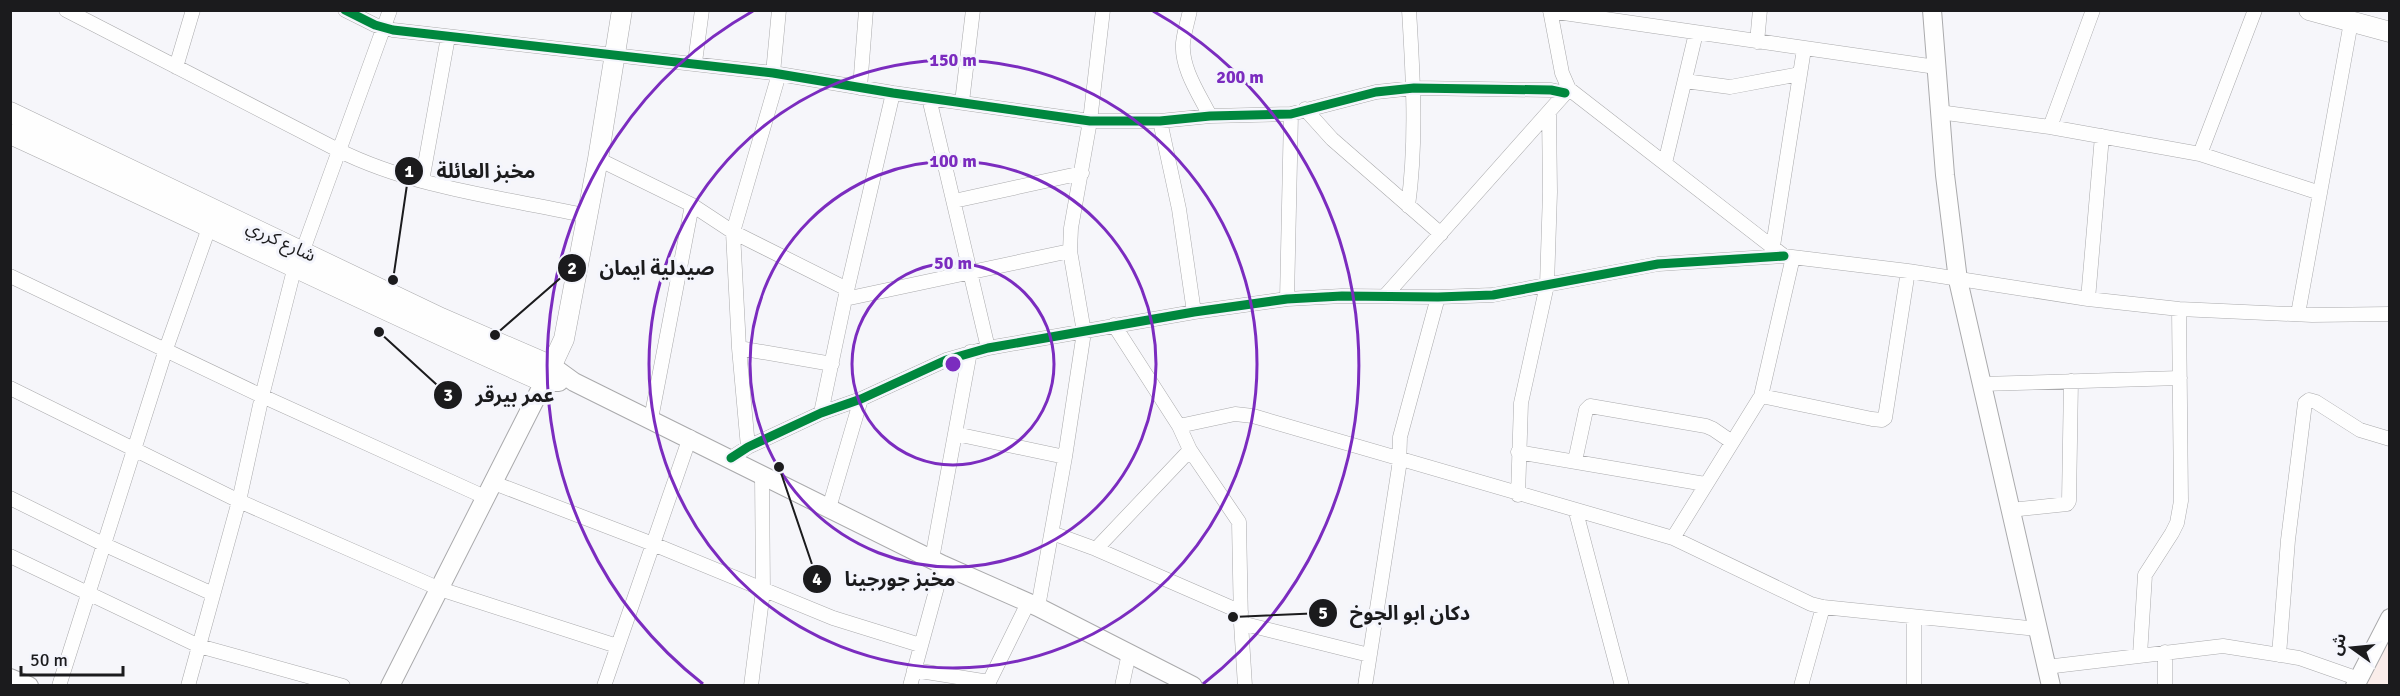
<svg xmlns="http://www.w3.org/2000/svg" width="2400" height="696" viewBox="0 0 2400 696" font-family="Signika,'Noto Sans Arabic',sans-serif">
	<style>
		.commercial { fill: #faedea }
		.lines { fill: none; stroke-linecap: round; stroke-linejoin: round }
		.minor-casing { stroke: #aaaaac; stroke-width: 15 }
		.tertiary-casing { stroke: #aaaaac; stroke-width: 20 }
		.secondary-casing { stroke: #aaaaac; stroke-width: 21 }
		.minor { stroke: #fefefe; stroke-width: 14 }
		.tertiary { stroke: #fefefe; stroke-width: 18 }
		.secondary { stroke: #fefefe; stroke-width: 20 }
		.cycleway-casing { stroke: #f4f5fc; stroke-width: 13 }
		.cycleway { stroke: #00873e; stroke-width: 9 }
		.ring { fill: none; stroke: #7b2cbf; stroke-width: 3 }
		.labels { text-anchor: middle; stroke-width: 6; stroke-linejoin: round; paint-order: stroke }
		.street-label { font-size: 18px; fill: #1b1b1d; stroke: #f4f5fc }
		.centre { fill: #7b2cbf; stroke: #f4f5fc; stroke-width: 3 }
		.ring-label { font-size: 18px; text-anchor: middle; font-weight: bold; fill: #7b2cbf; stroke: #f4f5fc; stroke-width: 6; stroke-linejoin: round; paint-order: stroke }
		.leader { fill: none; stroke: #1b1b1d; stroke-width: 2 }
		.callout-dot { fill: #1b1b1d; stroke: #f4f5fc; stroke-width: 2 }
		.mark-label { font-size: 18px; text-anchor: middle; font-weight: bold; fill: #fff }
		.callout-label { font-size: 20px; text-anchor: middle; font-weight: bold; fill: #1b1b1d; stroke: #f4f5fc; stroke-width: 6; stroke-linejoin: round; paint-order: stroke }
	</style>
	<rect width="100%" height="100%" fill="#f6f6fa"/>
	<path class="commercial" d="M 2389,624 L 2389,685 L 2353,685 Z"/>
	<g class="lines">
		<g class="minor-casing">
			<path id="minor" d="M 66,10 L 338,150 C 414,188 505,198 588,216
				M 345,10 L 375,25 L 393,30 L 773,73 L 893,93 L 1090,121 L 1160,121 L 1210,116 L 1291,114 L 1376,92 L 1414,88 L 1551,90 L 1565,93
				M 1190,10 C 1188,21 1184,32 1183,43 C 1181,68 1199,94 1210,116
				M 1550,10 L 1562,73 L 1569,89 L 1784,256 L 1908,271 L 2088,299 L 2179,309 L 2312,315 L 2390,314
				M 1550,11 L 1936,67
				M 1757,42 L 1760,10
				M 695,62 L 702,10
				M 176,67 L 193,10
				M 773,73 L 779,10
				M 1685,81 L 1730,87 L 1800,74
				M 860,88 L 866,10
				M 929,98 L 988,348
				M 962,102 L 973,10
				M 1305,109 L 1332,139 L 1441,234
				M 1939,112 L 2050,127 L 2200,154 L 2320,193
				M 1160,121 L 1179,209 L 1194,312
				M 2050,127 L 2093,10
				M 2200,154 L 2255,10
				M 598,159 L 692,205 L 733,232 L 847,289
				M 1665,163 L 1696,33
				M 422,181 L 448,37
				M 954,201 L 1082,173
				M 1408,206 C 1417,142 1413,74 1409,10
				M 1773,246 L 1804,49
				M 303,250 L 390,10
				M 10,276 L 262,396 L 487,498
				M 1385,296 L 1569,89
				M 845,299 L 1070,251
				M 1287,299 L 1291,114
				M 2088,299 L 2102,136
				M 2298,314 L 2351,22
				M 1114,325 L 1179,426 L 1190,450 L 1239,522 L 1241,623 L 1245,686
				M 739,348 L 832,364
				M 1981,384 L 2180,378
				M 10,388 L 239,501 L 440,589 L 617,646
				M 1761,396 L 1872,419 L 1882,420 L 1885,418 L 1908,271
				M 821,413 L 845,299 L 893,93
				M 651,419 L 692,205
				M 1179,426 L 1235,414 L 1253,416 L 1673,538 L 1811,604 L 1823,607 L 2038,629
				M 956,434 L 1065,457
				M 748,447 L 739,348 L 733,232 L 779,74
				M 1518,452 L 1705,484
				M 731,458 L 748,447 L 821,413 L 861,399 L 946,360 L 988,348 L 1194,312 L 1287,299 L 1342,296 L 1438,297 L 1493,295 L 1658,264 L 1784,256
				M 1575,461 L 1586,410 L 1590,406 L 1706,426 L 1713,429 L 1732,442
				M 494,483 L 653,544 L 833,618 L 920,645
				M 1518,495 L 1521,403 L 1547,285 L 1550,192 L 1549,112
				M 10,498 L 103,544 L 213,594
				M 829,508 L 861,399
				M 2010,510 L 2067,504 L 2069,501 L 2071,381
				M 1576,512 L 1622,686
				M 1052,533 L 1096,549 L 1241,612
				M 1673,538 L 1761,396 L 1793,257
				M 1096,549 L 1190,450
				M 10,556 L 199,646 L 343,686
				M 932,559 L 970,352
				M 1038,607 L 1065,457 L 1084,332 L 1070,251 L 1071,228 L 1090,121 L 1103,10
				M 1914,617 L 1914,685
				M 1241,623 L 1369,655
				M 2165,652 L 2165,686
				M 2140,655 L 2145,575 L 2172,533 L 2177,523 L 2181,501 L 2179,309
				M 2279,655 L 2288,540 L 2305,403 L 2309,400 L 2316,402 L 2360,430 L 2390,439
				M 2046,667 L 2223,646 L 2299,658 L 2359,679
				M 914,670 L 989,682 L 1028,603
				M 59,686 L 166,349 L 210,225
				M 188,686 L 239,501 L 262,396 L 295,266
				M 604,686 L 690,437
				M 751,686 L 763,591 L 762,475
				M 910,686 L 943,565
				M 1122,686 L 1129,653
				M 1365,686 L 1399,467 L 1400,437 L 1438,297
				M 1801,686 L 1823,607"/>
		</g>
		<g class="tertiary-casing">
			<path id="tertiary" d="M 1932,10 L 1945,175 L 1958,280 L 2051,686
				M 552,366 L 574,382 L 943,565 L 1038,607 L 1193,686
				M 10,678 L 29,686
				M 390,686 L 544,382 L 559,382
				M 2355,686 L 2390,618"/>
		</g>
		<g class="secondary-casing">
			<path id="secondary" d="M 2309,10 L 2390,32
				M 10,112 L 441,318 L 552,366
				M 10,134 C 189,216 365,303 544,382 L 564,339 L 598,159 L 622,10"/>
		</g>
		<use href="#minor" class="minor"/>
		<use href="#tertiary" class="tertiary"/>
		<use href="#secondary" class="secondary"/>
		<g class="cycleway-casing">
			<path id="cycleway" d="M 345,10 L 375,25 L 393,30 L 773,73 L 893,93 L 1090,121 L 1160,121 L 1210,116 L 1291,114 L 1376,92 L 1414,88 L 1551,90 L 1565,93
				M 731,458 L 748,447 L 821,413 L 861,399 L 946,360 L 988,348 L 1194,312 L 1287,299 L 1342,296 L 1438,297 L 1493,295 L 1658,264 L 1784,256"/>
		</g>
		<use href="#cycleway" class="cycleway"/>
	</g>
	<g class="ring">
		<circle cx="953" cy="364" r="101"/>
		<circle cx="953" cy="364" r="203"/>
		<circle cx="953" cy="364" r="304"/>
		<path d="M703 684A406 406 0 0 1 753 11M1153 11A406 406 0 0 1 1203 684"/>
	</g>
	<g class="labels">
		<g class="street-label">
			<text transform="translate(281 241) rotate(25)" y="6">شارع كرري</text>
		</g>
	</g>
	<circle cx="953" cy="364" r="9" class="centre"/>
	<g class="ring-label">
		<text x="953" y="66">150 m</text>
		<text x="1240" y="83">200 m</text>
		<text x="953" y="167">100 m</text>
		<text x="953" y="269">50 m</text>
	</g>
	<path class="leader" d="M393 280L409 171M495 335L572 268M379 332L448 395M779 467L817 579M1233 617L1323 613"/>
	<g class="callout-dot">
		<circle cx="393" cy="280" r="6"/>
		<circle cx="495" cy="335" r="6"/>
		<circle cx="379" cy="332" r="6"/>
		<circle cx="779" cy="467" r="6"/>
		<circle cx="1233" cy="617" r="6"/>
		<circle cx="409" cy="171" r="15"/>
		<circle cx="572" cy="268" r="15"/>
		<circle cx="448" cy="395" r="15"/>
		<circle cx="817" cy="579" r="15"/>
		<circle cx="1323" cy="613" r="15"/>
	</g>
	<g class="mark-label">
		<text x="409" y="177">1</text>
		<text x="572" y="274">2</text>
		<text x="448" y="401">3</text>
		<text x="817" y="585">4</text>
		<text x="1323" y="619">5</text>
	</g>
	<g class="callout-label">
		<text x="486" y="178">مخبز العائلة</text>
		<text x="657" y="275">صيدلية ايمان</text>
		<text x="515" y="402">عمر بيرقر</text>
		<text x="900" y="586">مخبز جورجينا</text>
		<text x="1410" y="620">دكان ابو الجوخ</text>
	</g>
	<rect width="2400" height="696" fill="none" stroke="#1b1b1d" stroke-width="24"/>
	<g transform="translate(2352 648) rotate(285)" stroke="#f4f5fc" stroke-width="4.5" paint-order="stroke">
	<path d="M0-4.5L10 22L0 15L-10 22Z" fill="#1b1b1d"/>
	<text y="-9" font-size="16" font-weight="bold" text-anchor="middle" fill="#1b1b1d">ش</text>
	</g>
	<path d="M21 666v9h102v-9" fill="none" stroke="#1b1b1d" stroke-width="3"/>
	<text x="30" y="666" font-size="18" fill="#1b1b1d" stroke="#f4f5fc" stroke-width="4.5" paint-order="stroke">50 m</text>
</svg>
